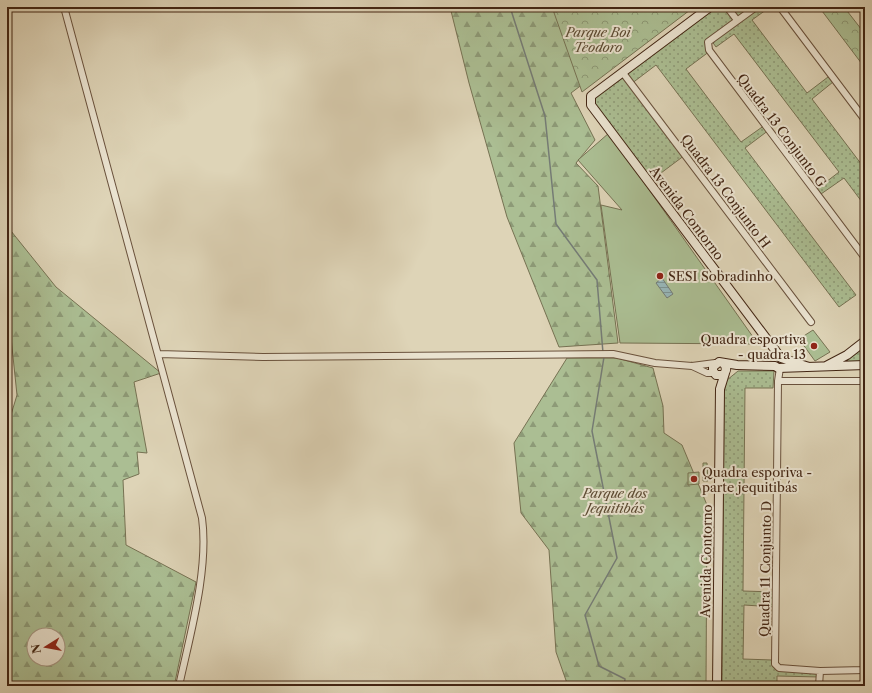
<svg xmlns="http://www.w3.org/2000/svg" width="872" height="693" viewBox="0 0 872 693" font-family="'Libre Caslon Text',serif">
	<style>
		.grass { fill: url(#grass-dots); stroke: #767253 }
		.forest { fill: url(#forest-firs); stroke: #767253; fill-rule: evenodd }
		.park { fill: url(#park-crowns); stroke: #767253 }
		.pitch { fill: #abbe93; stroke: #767253 }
		.water { fill: url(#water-rules); stroke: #757c76 }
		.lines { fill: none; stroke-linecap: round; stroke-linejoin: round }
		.stream { stroke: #757c76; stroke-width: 1.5 }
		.street-casing { stroke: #69513c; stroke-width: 8 }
		.secondary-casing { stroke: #422513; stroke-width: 10 }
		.street { stroke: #eae3d0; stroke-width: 6 }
		.secondary { stroke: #eae3d0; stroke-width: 8 }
		.poi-dot { fill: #8f2418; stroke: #eae3d0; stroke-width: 1.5 }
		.labels { text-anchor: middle; stroke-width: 4; stroke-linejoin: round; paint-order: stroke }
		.park-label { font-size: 13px; font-style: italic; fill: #5c4b33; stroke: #eae3d0 }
		.street-label { font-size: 13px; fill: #422513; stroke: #eae3d0 }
		.poi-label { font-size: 13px; fill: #422513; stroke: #eae3d0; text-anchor: start }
	</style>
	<defs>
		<pattern id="grass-dots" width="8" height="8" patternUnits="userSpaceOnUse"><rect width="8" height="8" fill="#abbe93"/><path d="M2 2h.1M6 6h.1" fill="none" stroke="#8d9a77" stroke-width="1.8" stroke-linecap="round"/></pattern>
		<pattern id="forest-firs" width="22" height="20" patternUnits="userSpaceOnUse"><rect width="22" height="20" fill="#abbe93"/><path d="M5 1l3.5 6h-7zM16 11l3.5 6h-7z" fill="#8d9a77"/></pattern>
		<pattern id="park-crowns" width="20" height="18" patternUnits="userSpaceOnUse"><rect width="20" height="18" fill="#abbe93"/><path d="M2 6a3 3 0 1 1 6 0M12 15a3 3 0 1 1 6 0" fill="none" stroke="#8d9a77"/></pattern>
		<pattern id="water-rules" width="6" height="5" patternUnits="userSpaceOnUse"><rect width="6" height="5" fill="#97b6b8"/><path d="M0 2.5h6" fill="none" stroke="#7d9494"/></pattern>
	</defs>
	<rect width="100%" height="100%" fill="#ded4b7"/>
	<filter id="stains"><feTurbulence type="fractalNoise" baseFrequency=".005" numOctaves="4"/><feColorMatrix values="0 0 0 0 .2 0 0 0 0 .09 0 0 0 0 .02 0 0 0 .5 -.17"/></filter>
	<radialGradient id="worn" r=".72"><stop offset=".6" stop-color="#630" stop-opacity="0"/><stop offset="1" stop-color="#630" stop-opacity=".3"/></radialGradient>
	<path class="grass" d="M 710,7 L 770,7 L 752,20 L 807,93 L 828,77 L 833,82 L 812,99 L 865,169 L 865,206 L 844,178 L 821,194 L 817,189 L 839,172 L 734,34 L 716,47 L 711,40 L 710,51 L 686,69 L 741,142 L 765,125 L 769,130 L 745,148 L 856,295 L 839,307 L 656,65 L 631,84 L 685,155 L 649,182 L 594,110 L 591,96 Z
		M 865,341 L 865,365 L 847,363 L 847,355 Z
		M 738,371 L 774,371 L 773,388 L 745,388 L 743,591 L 775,592 L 775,607 L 744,605 L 743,659 L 772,660 L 775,664 L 820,671 L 820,677 L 777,676 L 777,686 L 722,686 L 724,392 L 727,380 Z"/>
	<path class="forest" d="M 450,7 L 583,7 L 628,50 L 571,93 L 595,140 L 576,163 L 598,186 L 618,343 L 559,347 L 507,217 L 469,83 Z
		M 7,226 L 56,287 L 161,373 L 134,382 L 147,453 L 137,452 L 139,474 L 123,480 L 126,545 L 196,582 L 175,682 L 159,686 L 7,686 L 7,428 L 17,395 L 7,299 ZM 34,635 L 58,635 L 58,659 L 34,659 Z
		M 567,358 L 617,358 L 653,368 L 663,406 L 664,433 L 682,445 L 707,505 L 706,686 L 568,686 L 556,652 L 549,550 L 521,513 L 514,443 Z"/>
	<path class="park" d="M 552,7 L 694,7 L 582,92 Z
		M 819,7 L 844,7 L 865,34 L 865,68 Z"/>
	<path class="pitch" d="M 609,133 L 758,344 L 620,343 L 601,205 L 622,210 L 578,160 Z
		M 813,330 L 830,352 L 815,361 L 799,339 Z
		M 703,463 L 707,463 L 708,481 L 703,481 Z
		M 699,472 L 699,484 L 688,485 L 688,473 Z"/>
	<path class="water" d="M 662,278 L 673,294 L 667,298 L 656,283 Z"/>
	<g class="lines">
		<path class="stream" d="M 510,7 L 545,116 L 556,224 L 597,280 L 603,353
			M 604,357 L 592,431 L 617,558 L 585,615 L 599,666 L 625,679 L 624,686"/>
		<g class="street-casing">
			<path id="street" d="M 64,7 L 202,518 C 209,569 190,635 179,686
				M 727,7 L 737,20
				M 756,7 L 708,42 L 709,50 L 865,258
				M 780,7 L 865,120
				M 623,73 L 811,322
				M 159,354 L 263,357 L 613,354 L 655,363 L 692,366 L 715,363
				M 692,366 L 707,373 L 714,373
				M 780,368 L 778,381 L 775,664 L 779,668 L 820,671 L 865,670
				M 778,381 L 865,381
				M 864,670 L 865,609
				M 819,686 L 820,671"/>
		</g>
		<g class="secondary-casing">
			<path id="secondary" d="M 710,7 L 591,96 L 591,105 L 781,358 L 809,367
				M 723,363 C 727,367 727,371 723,375 L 716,375 L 713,371 L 713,367 L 719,362 L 737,365 L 775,366 L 778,368 L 865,365
				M 826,366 L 847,355 L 865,341
				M 717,686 L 720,389 L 725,373"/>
		</g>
		<use href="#street" class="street"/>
		<use href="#secondary" class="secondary"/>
	</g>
	<g class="poi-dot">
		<circle cx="660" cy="276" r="4"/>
		<circle cx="814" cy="346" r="4"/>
		<circle cx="694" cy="479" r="4"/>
	</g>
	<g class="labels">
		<g class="park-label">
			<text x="598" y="37">Parque Boi<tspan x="598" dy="15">Teodoro</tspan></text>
			<text x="615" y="498">Parque dos<tspan x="615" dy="15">Jequitibás</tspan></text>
		</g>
		<g class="street-label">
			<text transform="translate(782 130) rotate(53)" y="5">Quadra 13 Conjunto G</text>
			<text transform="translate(726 191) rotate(53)" y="5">Quadra 13 Conjunto H</text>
			<text transform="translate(687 213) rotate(53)" y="5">Avenida Contorno</text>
			<text transform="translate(706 561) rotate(-89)" y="5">Avenida Contorno</text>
			<text transform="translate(765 569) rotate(-89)" y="5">Quadra 11 Conjunto D</text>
		</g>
		<g class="poi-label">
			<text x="668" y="281">SESI Sobradinho</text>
			<text x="806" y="344" text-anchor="end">Quadra esportiva<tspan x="806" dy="15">- quadra 13</tspan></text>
			<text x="702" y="477">Quadra esporiva -<tspan x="702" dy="15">parte jequitibás</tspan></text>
		</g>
	</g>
	<rect width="872" height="693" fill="none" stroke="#ded4b7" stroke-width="24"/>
	<rect x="8" y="8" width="856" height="677" fill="none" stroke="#422513" stroke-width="2"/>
	<rect x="12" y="12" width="848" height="669" fill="none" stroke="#422513"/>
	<g transform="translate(46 647) rotate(259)"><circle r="19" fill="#eae3d0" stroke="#a79784"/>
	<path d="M0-3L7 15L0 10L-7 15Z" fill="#8f2418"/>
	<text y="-6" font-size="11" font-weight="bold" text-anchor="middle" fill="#422513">N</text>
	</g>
	<rect width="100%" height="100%" filter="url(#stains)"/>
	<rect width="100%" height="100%" fill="url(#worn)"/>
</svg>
